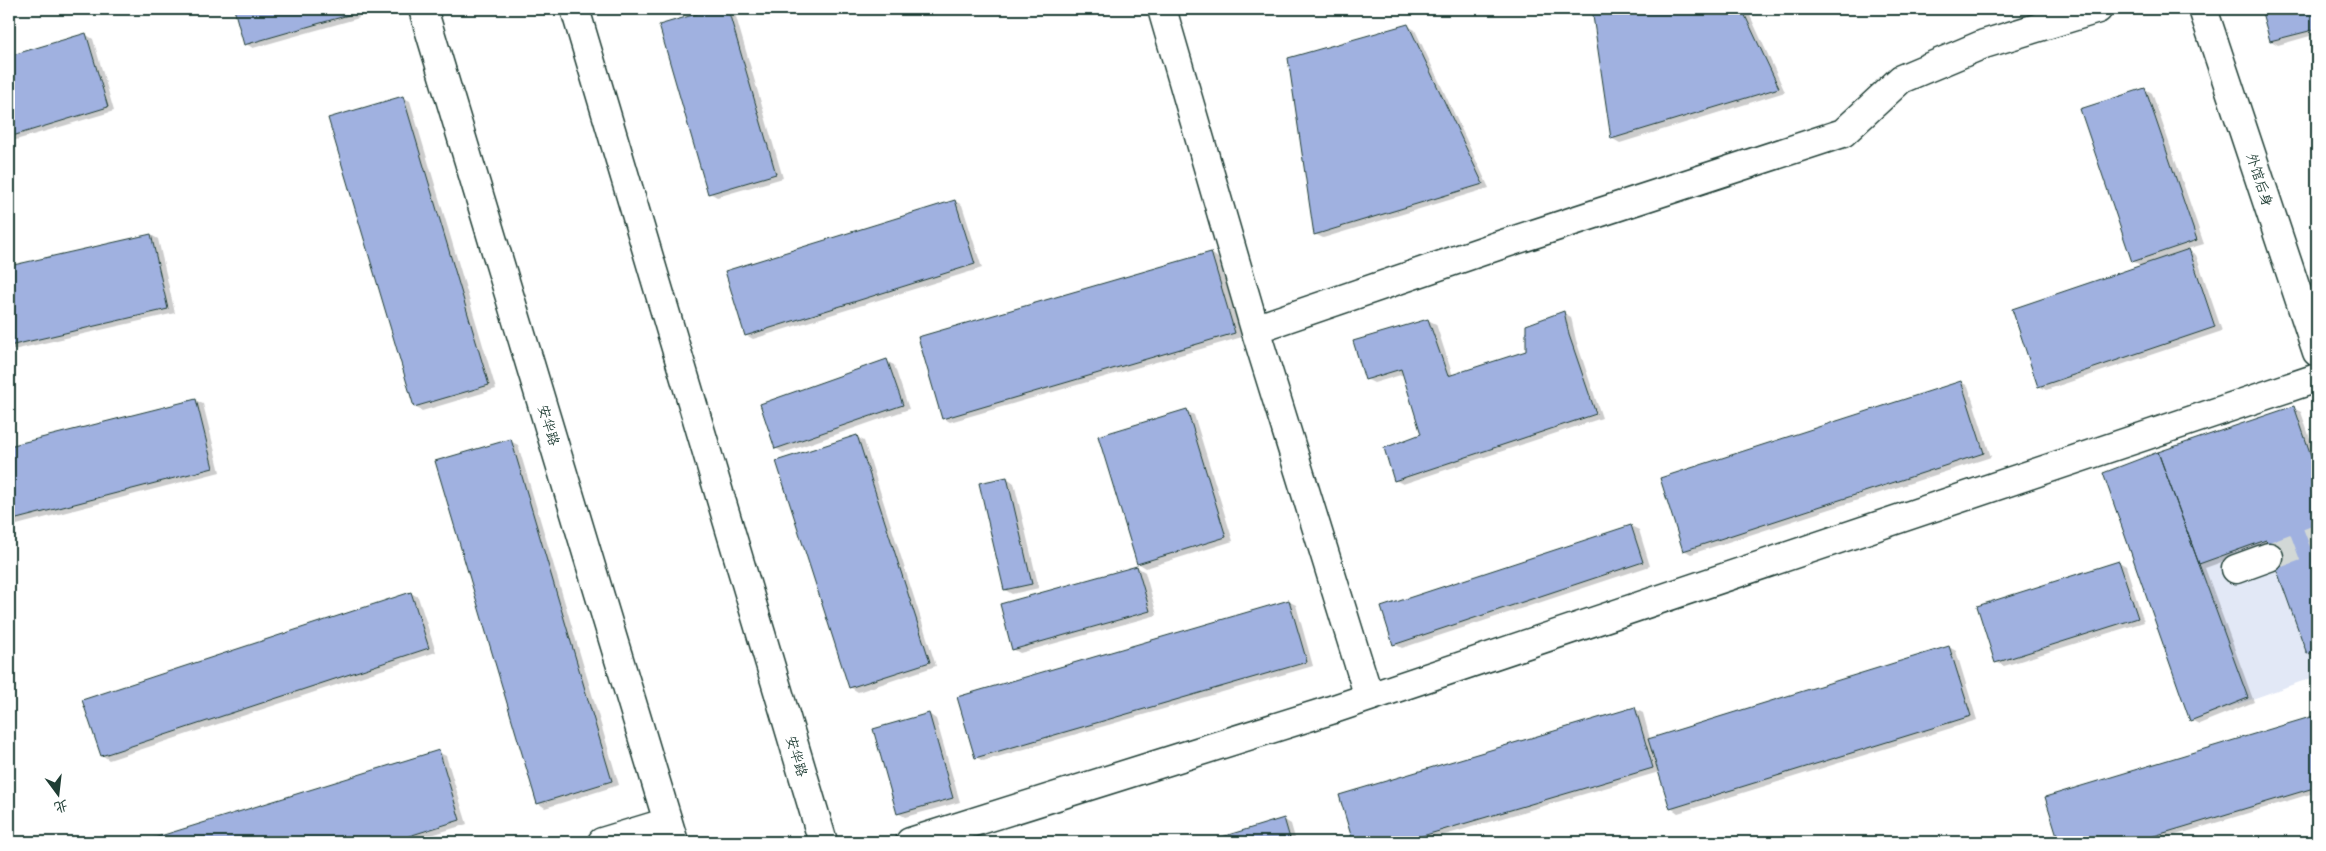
<svg xmlns="http://www.w3.org/2000/svg" width="2326" height="851" viewBox="0 0 2326 851" font-family="'Balsamiq Sans','LXGW WenKai TC',sans-serif">
	<style>
		.built { fill: #e2e8f6 }
		.shadow { fill: #0003 }
		.building { fill: #a0b1e0; stroke: #1f3d34 }
		.lines { fill: none; stroke-linecap: round; stroke-linejoin: round }
		.minor-tunnel { stroke: #d2d8d6; stroke-width: 28; stroke-dasharray: 28 14; stroke-linecap: butt }
		.minor-casing { stroke: #1f3d34; stroke-width: 31 }
		.minor { stroke: #fff; stroke-width: 28 }
		.labels { text-anchor: middle; stroke-width: 4; stroke-linejoin: round; paint-order: stroke }
		.street-label { font-size: 14px; fill: #1f3d34; stroke: #fff }
	</style>
	<rect width="100%" height="100%" fill="#fff"/>
	<filter id="ink" filterUnits="userSpaceOnUse"><feTurbulence type="fractalNoise" baseFrequency=".02" numOctaves="2"/><feDisplacementMap in="SourceGraphic" scale="10" xChannelSelector="R" yChannelSelector="G"/><feConvolveMatrix kernelMatrix="1 2 1 2 8 2 1 2 1" color-interpolation-filters="sRGB"/></filter>
	<g filter="url(#ink)">
		<path class="built" d="M 2294,406 L 2317,473 L 2317,676 L 2190,721 L 2103,473 Z"/>
		<path class="shadow" d="M 235,9 L 356,9 L 359,18 L 253,48 L 246,44 Z
			M 717,9 L 734,10 L 783,178 L 717,197 L 710,193 L 660,25 Z
			M 1593,9 L 1747,9 L 1785,92 L 1620,143 L 1613,139 Z
			M 2263,9 L 2317,9 L 2317,34 L 2278,45 L 2271,41 Z
			M 1408,26 L 1415,30 L 1489,188 L 1323,238 L 1315,234 Z
			M 85,34 L 93,39 L 114,111 L 9,142 L 9,57 Z
			M 2145,89 L 2152,93 L 2204,244 L 2187,249 L 2196,255 L 2222,331 L 2046,390 L 2039,386 L 2142,266 L 2133,261 Z
			M 402,97 L 410,101 L 496,389 L 422,411 L 415,407 Z
			M 955,201 L 962,205 L 982,268 L 753,339 L 746,335 Z
			M 151,235 L 158,239 L 175,313 L 9,351 L 9,267 Z
			M 1211,253 L 1218,258 L 1242,337 L 950,422 L 943,418 Z
			M 1564,313 L 1571,317 L 1576,340 L 1602,418 L 1403,484 L 1395,480 L 1422,435 L 1404,374 L 1374,383 L 1366,379 L 1428,320 L 1436,324 L 1453,376 L 1527,352 Z
			M 886,361 L 894,365 L 909,409 L 783,453 L 776,448 Z
			M 1961,382 L 1968,386 L 1991,457 L 1691,554 L 1684,550 Z
			M 195,400 L 203,404 L 220,472 L 9,527 L 9,448 Z
			M 2293,408 L 2301,412 L 2317,459 L 2317,657 L 2308,654 L 2269,545 L 2205,568 L 2254,702 L 2199,724 L 2191,720 L 2158,453 Z
			M 1186,411 L 1194,415 L 1233,541 L 1146,568 L 1138,563 Z
			M 857,437 L 864,441 L 936,666 L 858,692 L 850,687 Z
			M 510,441 L 518,445 L 619,785 L 545,808 L 538,803 Z
			M 1007,478 L 1014,483 L 1039,588 L 1012,594 L 1005,590 Z
			M 1631,526 L 1639,530 L 1650,566 L 1402,648 L 1394,644 Z
			M 2119,562 L 2126,566 L 2144,622 L 2004,666 L 1996,662 Z
			M 1137,567 L 1145,572 L 1157,615 L 1020,653 L 1013,649 Z
			M 411,593 L 418,597 L 436,652 L 109,760 L 102,755 Z
			M 1288,601 L 1296,605 L 1313,666 L 983,761 L 976,757 Z
			M 1949,647 L 1956,651 L 1977,720 L 1678,813 L 1671,808 L 1659,772 L 1421,842 L 1354,842 L 1341,796 L 1635,709 L 1643,713 L 1650,739 Z
			M 929,714 L 936,719 L 960,802 L 905,817 L 898,813 Z
			M 2317,716 L 2317,792 L 2153,842 L 2060,842 L 2047,798 Z
			M 438,752 L 446,756 L 467,824 L 409,842 L 145,842 Z
			M 1283,819 L 1291,824 L 1296,842 L 1209,842 Z"/>
		<path class="building" d="M 234,9 L 351,9 L 352,14 L 244,45 Z
			M 713,9 L 728,9 L 776,174 L 708,194 L 659,25 Z
			M 1592,9 L 1742,9 L 1779,88 L 1611,139 Z
			M 2261,9 L 2317,9 L 2317,29 L 2270,41 Z
			M 1408,24 L 1483,184 L 1314,235 L 1288,58 Z
			M 86,33 L 108,107 L 9,137 L 9,56 Z
			M 2145,88 L 2197,240 L 2132,262 L 2080,109 Z
			M 403,96 L 489,385 L 414,407 L 328,118 Z
			M 955,200 L 975,264 L 745,336 L 725,271 Z
			M 151,234 L 168,309 L 9,346 L 9,266 Z
			M 2189,249 L 2215,327 L 2038,387 L 2012,309 Z
			M 1211,252 L 1235,333 L 942,419 L 918,337 Z
			M 1564,311 L 1569,335 L 1596,414 L 1394,481 L 1384,448 L 1421,434 L 1401,369 L 1365,380 L 1353,341 L 1428,319 L 1448,376 L 1526,351 L 1526,325 Z
			M 887,359 L 903,405 L 775,449 L 760,404 Z
			M 1961,381 L 1984,453 L 1683,551 L 1660,478 Z
			M 196,399 L 213,468 L 9,521 L 9,446 Z
			M 2294,406 L 2317,473 L 2317,651 L 2307,654 L 2266,540 L 2199,564 L 2158,452 Z
			M 1187,409 L 1226,537 L 1137,564 L 1098,436 Z
			M 857,435 L 930,662 L 849,688 L 776,461 Z
			M 511,439 L 612,781 L 537,804 L 435,461 Z
			M 2158,452 L 2248,698 L 2190,721 L 2103,473 Z
			M 1007,477 L 1032,584 L 1004,590 L 979,483 Z
			M 1631,525 L 1643,562 L 1393,645 L 1381,607 Z
			M 2119,561 L 2138,618 L 1995,663 L 1977,606 Z
			M 1137,566 L 1150,611 L 1012,650 L 1000,604 Z
			M 411,592 L 429,648 L 101,756 L 82,700 Z
			M 1289,600 L 1307,662 L 975,758 L 957,697 Z
			M 1949,646 L 1971,716 L 1670,809 L 1648,739 Z
			M 1635,707 L 1653,768 L 1402,842 L 1353,842 L 1339,795 Z
			M 929,713 L 953,798 L 897,814 L 873,729 Z
			M 2317,715 L 2317,787 L 2134,842 L 2059,842 L 2045,797 Z
			M 439,750 L 460,820 L 390,842 L 141,842 Z
			M 1284,818 L 1291,842 L 1205,842 Z"/>
		<g class="lines">
			<path class="minor-tunnel" d="M 2269,557 L 2317,539"/>
			<g class="minor-casing">
				<path id="minor" d="M 423,9 L 674,842
					M 575,9 L 823,842
					M 1162,9 L 1255,329 L 1369,697
					M 2203,9 L 2317,352
					M 1255,329 L 1497,246 L 1843,133 L 1901,79 L 1984,44 L 2098,9
					M 2236,569 L 2269,557
					M 602,842 L 668,822
					M 910,842 L 1331,710 L 2317,378"/>
			</g>
			<use href="#minor" class="minor"/>
		</g>
	</g>
	<g class="labels">
		<g class="street-label">
			<text transform="translate(2260 180) rotate(72)" y="5">外馆后身</text>
			<text transform="translate(549 425) rotate(73)" y="5">安华路</text>
			<text transform="translate(797 756) rotate(73)" y="5">安华路</text>
		</g>
	</g>
	<rect width="2326" height="851" fill="none" stroke="#fff" stroke-width="30"/>
	<rect x="15" y="15" width="2296" height="821" fill="none" stroke="#1f3d34" stroke-width="2" filter="url(#ink)"/>
	<g transform="translate(58 794) rotate(165)" stroke="#ffffff" stroke-width="4" paint-order="stroke">
	<path d="M0-4L9 19L0 12L-9 19Z" fill="#1f3d34"/>
	<text y="-8" font-size="14" font-weight="bold" text-anchor="middle" fill="#1f3d34">北</text>
	</g>
</svg>
